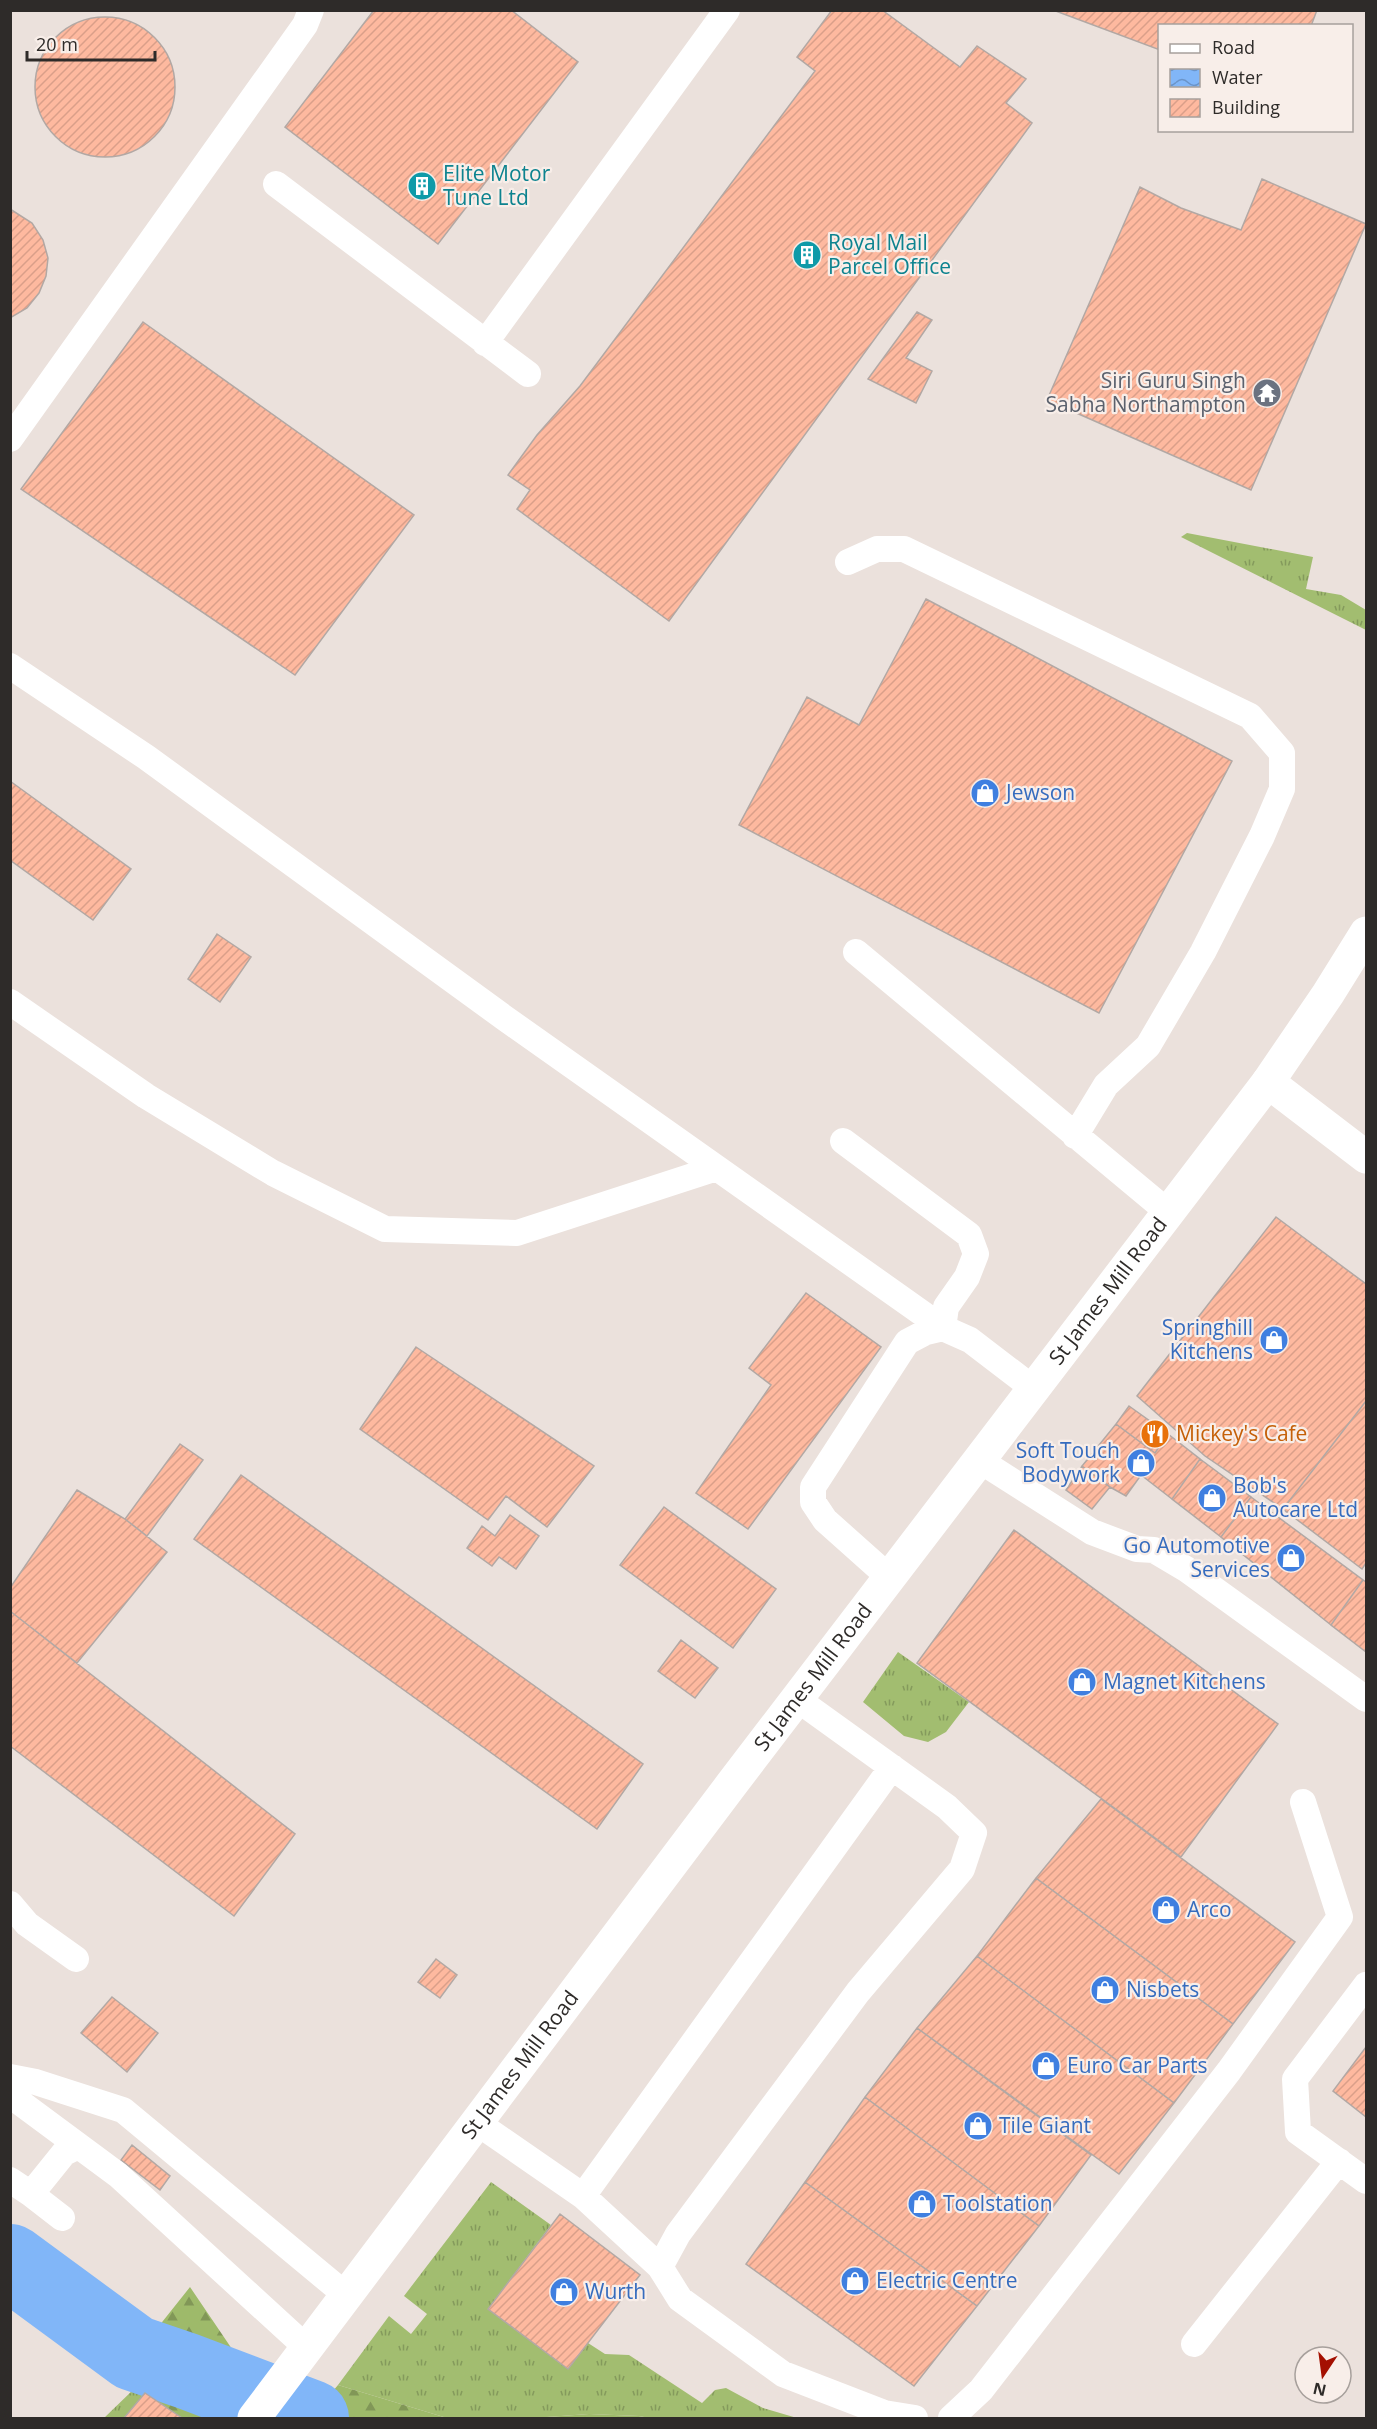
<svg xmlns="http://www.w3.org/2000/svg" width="1377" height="2429" viewBox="0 0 1377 2429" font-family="'Open Sans',sans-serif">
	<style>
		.grass { fill: url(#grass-tufts) }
		.forest { fill: url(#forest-firs) }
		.water { fill: url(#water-waves) }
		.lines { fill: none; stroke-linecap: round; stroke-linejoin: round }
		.river { stroke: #81b6f8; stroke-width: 76 }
		.building { fill: url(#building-hatch); stroke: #b2a8a4; stroke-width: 1.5 }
		.lane { stroke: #fff; stroke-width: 26 }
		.street { stroke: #fff; stroke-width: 33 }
		.labels { text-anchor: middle; stroke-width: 4.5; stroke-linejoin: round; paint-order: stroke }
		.culture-label { font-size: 21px; fill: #0d838f; stroke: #f8eee9; text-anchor: start }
		.worship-label { font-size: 21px; fill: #5b616d; stroke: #f8eee9; text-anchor: end }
		.shop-label { font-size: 21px; fill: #366cbe; stroke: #f8eee9; text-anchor: start }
		.street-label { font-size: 21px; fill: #2e2b29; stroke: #f8eee9 }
		.food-label { font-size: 21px; fill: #c56008; stroke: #f8eee9; text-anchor: start }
	</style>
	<defs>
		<pattern id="grass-tufts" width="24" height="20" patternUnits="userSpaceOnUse" patternTransform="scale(1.5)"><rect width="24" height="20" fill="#a2bd70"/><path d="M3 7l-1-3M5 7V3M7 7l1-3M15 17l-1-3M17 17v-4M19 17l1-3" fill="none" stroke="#849a5c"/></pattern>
		<pattern id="forest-firs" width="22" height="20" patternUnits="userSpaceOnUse" patternTransform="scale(1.5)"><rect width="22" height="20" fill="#9eba6a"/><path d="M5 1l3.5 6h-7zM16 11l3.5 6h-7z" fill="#819757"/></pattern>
		<pattern id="water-waves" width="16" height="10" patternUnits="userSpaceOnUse" patternTransform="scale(1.5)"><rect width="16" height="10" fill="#81b6f8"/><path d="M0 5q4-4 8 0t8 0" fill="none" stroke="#6a94c9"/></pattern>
		<pattern id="building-hatch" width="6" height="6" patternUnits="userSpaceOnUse" patternTransform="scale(1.5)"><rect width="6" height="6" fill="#feb99f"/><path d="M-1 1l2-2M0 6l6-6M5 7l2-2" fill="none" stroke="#da9f89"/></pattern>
	</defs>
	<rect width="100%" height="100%" fill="#ebe1dc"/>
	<path class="grass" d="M 1187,533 L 1313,557 L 1306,589 L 1341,595 L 1366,610 L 1366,630 L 1181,537 Z
		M 898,1652 L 969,1702 L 946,1732 L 928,1742 L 904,1736 L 863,1702 Z
		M 491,2182 L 551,2225 L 488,2309 L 568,2369 L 588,2343 L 605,2354 L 629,2355 L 702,2403 L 715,2390 L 726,2388 L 763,2408 L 797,2418 L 649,2418 L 639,2416 L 589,2414 L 533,2418 L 447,2418 L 338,2385 L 389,2316 L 411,2334 L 427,2314 L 404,2296 Z
		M 134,2389 L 145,2393 L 124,2418 L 104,2418 Z"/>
	<path class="forest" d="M 10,2228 L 151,2336 L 190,2287 L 232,2349 L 237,2363 L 229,2376 C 206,2369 182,2362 159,2352 C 104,2327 56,2291 11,2252 Z
		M 10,2276 L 21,2287 L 103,2340 L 211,2403 L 203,2418 L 182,2418 L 145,2393 L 134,2389 L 11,2295 Z
		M 338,2385 L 447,2418 L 339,2418 L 317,2410 Z
		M 589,2414 L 639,2416 L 649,2418 L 533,2418 Z"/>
	<path class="water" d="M 11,2252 C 56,2291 104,2327 159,2352 C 182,2362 206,2369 229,2376 L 211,2403 C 146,2367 83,2328 21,2287 L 11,2276 Z"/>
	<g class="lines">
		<path class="river" d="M 10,2262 L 134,2353 L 187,2371 L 311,2418"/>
	</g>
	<path class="building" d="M 374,10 L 511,10 L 578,62 L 438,244 L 285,127 Z
		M 832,10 L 882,10 L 960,67 L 977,46 L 1026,79 L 1006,103 L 1032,123 L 669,621 L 517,509 L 530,490 L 508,475 L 537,435 L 580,386 L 815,71 L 797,57 Z
		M 1053,10 L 1317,10 L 1311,26 L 1160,26 L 1160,50 Z
		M35 87a70 70 0 1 1 140 0a70 70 0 1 1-140 0Z
		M 1262,179 L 1366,224 L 1251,490 L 1047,400 L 1140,187 L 1181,208 L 1241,230 Z
		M 10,209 L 32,223 L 43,240 L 48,258 L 46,276 L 39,293 L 27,308 L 10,318 Z
		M 917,312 L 932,320 L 906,358 L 932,371 L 916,403 L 868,379 Z
		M 143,322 L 414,515 L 295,675 L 21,489 Z
		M 926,599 L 1232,761 L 1099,1013 L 739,825 L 807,697 L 859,725 Z
		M 10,781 L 131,869 L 93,920 L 10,860 Z
		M 217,934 L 251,957 L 220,1002 L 188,979 Z
		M 1276,1217 L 1366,1284 L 1366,1401 L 1283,1509 L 1205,1456 L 1137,1396 Z
		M 806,1293 L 881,1347 L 748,1529 L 696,1493 L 771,1385 L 749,1368 Z
		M 416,1347 L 594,1466 L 547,1527 L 506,1496 L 488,1520 L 360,1429 Z
		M 1366,1401 L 1366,1563 L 1362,1569 L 1283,1509 Z
		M 1129,1406 L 1168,1434 L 1155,1453 L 1116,1424 Z
		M 1116,1424 L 1155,1453 L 1168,1434 L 1200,1459 L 1172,1499 L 1141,1475 L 1126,1496 L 1110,1487 L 1082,1466 Z
		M 180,1444 L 203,1460 L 147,1536 L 125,1519 Z
		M 1200,1459 L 1251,1497 L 1221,1537 L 1172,1499 Z
		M 1082,1466 L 1110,1487 L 1092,1509 L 1066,1490 Z
		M 241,1475 L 643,1764 L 597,1829 L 194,1539 Z
		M 77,1490 L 125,1519 L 167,1552 L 77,1663 L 10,1611 L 10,1588 Z
		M 1251,1497 L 1363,1580 L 1331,1625 L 1221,1537 Z
		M 664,1507 L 776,1589 L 733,1648 L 620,1565 Z
		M 510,1515 L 539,1536 L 516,1569 L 499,1557 L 492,1566 L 467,1548 L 482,1526 L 495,1536 Z
		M 1014,1530 L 1278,1724 L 1181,1857 L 917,1663 Z
		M 1363,1580 L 1366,1582 L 1366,1652 L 1331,1625 Z
		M 10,1611 L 295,1834 L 234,1916 L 10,1746 Z
		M 681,1640 L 718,1668 L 695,1698 L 658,1671 Z
		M 1101,1799 L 1295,1942 L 1233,2024 L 1036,1878 Z
		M 1036,1878 L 1233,2024 L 1174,2103 L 977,1956 Z
		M 977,1956 L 1174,2103 L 1119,2174 L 917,2028 Z
		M 436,1959 L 457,1975 L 440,1998 L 418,1982 Z
		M 112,1997 L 158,2033 L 127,2072 L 81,2033 Z
		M 917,2028 L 1091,2155 L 1039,2226 L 865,2097 Z
		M 1366,2047 L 1366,2117 L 1333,2091 Z
		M 865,2097 L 1039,2226 L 977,2306 L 805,2182 Z
		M 132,2145 L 170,2176 L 160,2190 L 121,2160 Z
		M 805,2182 L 977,2306 L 914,2386 L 746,2264 Z
		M 560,2214 L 640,2275 L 568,2369 L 488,2309 Z
		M 145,2393 L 182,2418 L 124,2418 Z"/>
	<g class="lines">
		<path class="lane" d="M 276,184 L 528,374
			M 485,343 L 727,10
			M 10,439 L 305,25 L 311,10
			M 848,562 L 877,549 L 904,549 L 1250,716 L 1282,753 L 1282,789 L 1262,836 L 1203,952 L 1148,1046 L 1106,1085 L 1075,1136
			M 10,666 L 146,757 L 506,1019 L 943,1328 L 970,1340 L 1034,1389
			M 856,952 L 1168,1212
			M 10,1002 L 146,1096 L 273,1173 L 385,1229 L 517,1233 L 717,1168
			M 843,1141 L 969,1235 L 976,1254 L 967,1277 L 946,1307 L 943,1328
			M 979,1460 L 1092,1532 L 1137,1549 L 1154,1550 L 1186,1569 L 1366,1699
			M 890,1578 L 825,1520 L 813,1502 L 813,1487 L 907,1342 L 926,1332 L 943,1328
			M 797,1699 L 947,1807 L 974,1833 L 962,1869 L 858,1992 L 678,2234 L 660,2267 L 680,2299 L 783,2374 L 884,2413 L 915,2418
			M 10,1904 L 27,1924 L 76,1959
			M 1366,1985 L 1295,2079 L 1298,2132 L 1366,2181
			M 10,2077 L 36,2082 L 123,2110 L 346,2295
			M 10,2095 L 118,2175 L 307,2348
			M 476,2122 L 583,2196 L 892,1767
			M 10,2180 L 31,2194
			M 583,2196 L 660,2267
			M 62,2218 L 31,2194 L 64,2153 L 78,2146
			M 1194,2344 L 1339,2161
			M 951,2418 L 981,2390 L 1229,2071 L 1340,1917 L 1303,1802"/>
		<g class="street">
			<path d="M 1268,1082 L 1366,1157"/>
			<path id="s1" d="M 254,2418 L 731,1785 L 1268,1082 L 1328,994 L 1366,933"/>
		</g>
	</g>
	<defs>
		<g id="building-disc" transform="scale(1.5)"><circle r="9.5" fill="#0f9aa8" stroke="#f8eee9"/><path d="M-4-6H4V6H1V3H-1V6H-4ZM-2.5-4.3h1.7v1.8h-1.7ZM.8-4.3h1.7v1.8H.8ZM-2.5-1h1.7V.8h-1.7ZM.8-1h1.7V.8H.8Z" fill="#fff"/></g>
		<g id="temple-disc" transform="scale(1.5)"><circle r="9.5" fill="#6b7280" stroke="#f8eee9"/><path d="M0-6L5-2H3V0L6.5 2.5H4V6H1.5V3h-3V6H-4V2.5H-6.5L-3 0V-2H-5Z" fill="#fff"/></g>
		<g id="shop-disc" transform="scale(1.5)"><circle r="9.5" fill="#3f7fe0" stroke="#f8eee9"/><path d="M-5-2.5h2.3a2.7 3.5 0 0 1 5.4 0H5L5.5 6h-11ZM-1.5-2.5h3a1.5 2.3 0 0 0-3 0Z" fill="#fff"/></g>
		<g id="restaurant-disc" transform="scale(1.5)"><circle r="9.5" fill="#e8710a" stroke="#f8eee9"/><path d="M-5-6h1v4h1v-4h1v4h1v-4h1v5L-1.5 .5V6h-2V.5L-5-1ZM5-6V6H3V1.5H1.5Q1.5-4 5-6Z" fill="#fff"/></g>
	</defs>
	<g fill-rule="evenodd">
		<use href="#building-disc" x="422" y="186"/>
		<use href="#building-disc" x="807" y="255"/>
		<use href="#temple-disc" x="1267" y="393"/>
		<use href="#shop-disc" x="985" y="793"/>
		<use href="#shop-disc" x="1274" y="1340"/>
		<use href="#restaurant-disc" x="1155" y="1434"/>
		<use href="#shop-disc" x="1141" y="1463"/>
		<use href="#shop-disc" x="1212" y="1498"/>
		<use href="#shop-disc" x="1291" y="1558"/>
		<use href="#shop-disc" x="1082" y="1682"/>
		<use href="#shop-disc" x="1166" y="1910"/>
		<use href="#shop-disc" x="1105" y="1990"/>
		<use href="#shop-disc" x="1046" y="2066"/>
		<use href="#shop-disc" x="978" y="2126"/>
		<use href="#shop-disc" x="922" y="2204"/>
		<use href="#shop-disc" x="855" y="2281"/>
		<use href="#shop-disc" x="564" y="2292"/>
	</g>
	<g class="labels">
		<g class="culture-label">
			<text x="443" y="181">Elite Motor<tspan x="443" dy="24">Tune Ltd</tspan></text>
			<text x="828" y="250">Royal Mail<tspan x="828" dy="24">Parcel Office</tspan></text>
		</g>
		<g class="worship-label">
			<text x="1246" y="388">Siri Guru Singh<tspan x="1246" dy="24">Sabha Northampton</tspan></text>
		</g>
		<g class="shop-label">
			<text x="1006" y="800">Jewson</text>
			<text x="1253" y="1335" text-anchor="end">Springhill<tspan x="1253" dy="24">Kitchens</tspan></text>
			<text x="1120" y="1458" text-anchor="end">Soft Touch<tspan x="1120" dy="24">Bodywork</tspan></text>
			<text x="1233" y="1493">Bob's<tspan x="1233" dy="24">Autocare Ltd</tspan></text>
			<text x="1270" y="1553" text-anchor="end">Go Automotive<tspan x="1270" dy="24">Services</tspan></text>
			<text x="1103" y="1689">Magnet Kitchens</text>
			<text x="1187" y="1917">Arco</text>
			<text x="1126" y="1997">Nisbets</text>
			<text x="1067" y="2073">Euro Car Parts</text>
			<text x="999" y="2133">Tile Giant</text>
			<text x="943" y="2211">Toolstation</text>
			<text x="876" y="2288">Electric Centre</text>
			<text x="585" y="2299">Wurth</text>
		</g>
		<g class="street-label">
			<text dy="7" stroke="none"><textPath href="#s1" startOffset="1414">St James Mill Road</textPath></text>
			<text dy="7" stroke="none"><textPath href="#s1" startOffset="928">St James Mill Road</textPath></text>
			<text dy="7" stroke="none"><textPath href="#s1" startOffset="442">St James Mill Road</textPath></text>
		</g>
		<g class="food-label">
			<text x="1176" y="1441">Mickey's Cafe</text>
		</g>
	</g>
	<rect width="1377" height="2429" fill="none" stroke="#2e2b29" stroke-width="24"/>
	<rect x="1158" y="24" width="195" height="108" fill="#f8eee9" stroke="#a7a09c" stroke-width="1.5"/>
	<rect x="1170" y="44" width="30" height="9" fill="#ffffff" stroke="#a7a09c" stroke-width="1.5"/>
	<text x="1212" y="54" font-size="18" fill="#2e2b29">Road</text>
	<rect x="1170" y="69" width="30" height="18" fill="url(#water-waves)" stroke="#a7a09c" stroke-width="1.5"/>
	<text x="1212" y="84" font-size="18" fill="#2e2b29">Water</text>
	<rect x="1170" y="99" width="30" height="18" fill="url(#building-hatch)" stroke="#a7a09c" stroke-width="1.5"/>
	<text x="1212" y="114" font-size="18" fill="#2e2b29">Building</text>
	<g transform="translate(1323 2375) rotate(193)"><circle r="28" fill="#f8eee9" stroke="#a7a09c" stroke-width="1.5"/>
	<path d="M0-4.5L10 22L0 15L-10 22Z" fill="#a41001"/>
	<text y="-9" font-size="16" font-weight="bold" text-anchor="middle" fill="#2e2b29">N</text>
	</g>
	<path d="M27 51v9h128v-9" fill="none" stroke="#2e2b29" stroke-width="3"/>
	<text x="36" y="51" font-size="18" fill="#2e2b29" stroke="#f8eee9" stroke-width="4.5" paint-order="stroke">20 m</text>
</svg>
